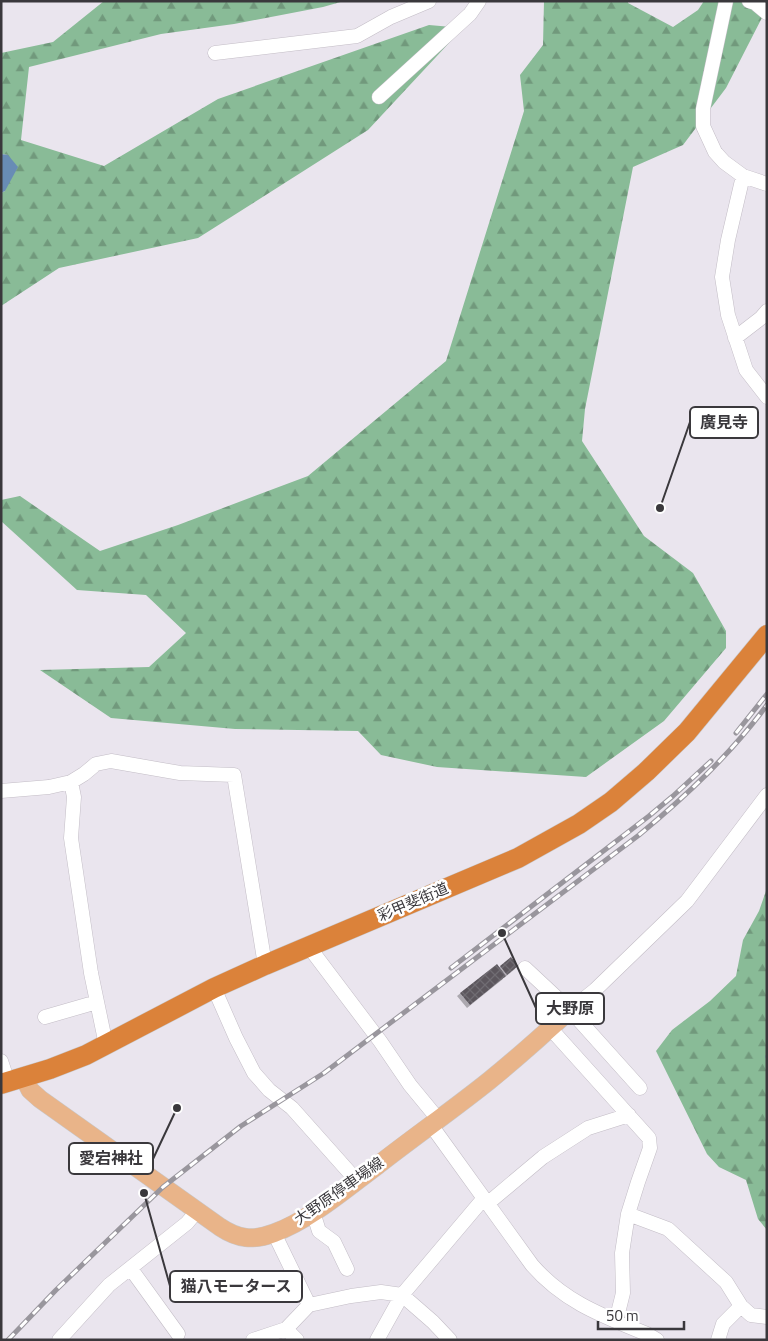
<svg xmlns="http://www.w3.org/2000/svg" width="768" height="1341" viewBox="0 0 768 1341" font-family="'Titillium Web','Noto Sans JP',sans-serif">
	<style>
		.forest { fill: url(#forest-firs) }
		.water { fill: #688cb5 }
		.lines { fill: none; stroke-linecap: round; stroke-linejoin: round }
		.stream { stroke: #688cb5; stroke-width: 3 }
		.building { fill: url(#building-cross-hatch); filter: url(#shadow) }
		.minor-casing { stroke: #c3bdc6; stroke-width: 15 }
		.major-casing { stroke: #c8c7c8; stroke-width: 19 }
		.highway-casing { stroke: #c8c7c8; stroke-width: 21 }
		.minor { stroke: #fff; stroke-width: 14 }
		.major { stroke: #e9b489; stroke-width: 18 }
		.highway { stroke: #db823a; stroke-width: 20 }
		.rail-casing { stroke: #99969d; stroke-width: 5 }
		.rail { stroke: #fff; stroke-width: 3; stroke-dasharray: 9; stroke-linecap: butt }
		.labels { text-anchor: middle; stroke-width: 5; stroke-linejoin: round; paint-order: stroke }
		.street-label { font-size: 15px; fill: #3a383c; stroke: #fff }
		.leader { fill: none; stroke: #3a383c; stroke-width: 2 }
		.callout-dot { fill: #3a383c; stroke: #fff; stroke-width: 2 }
		.callout { fill: #fff; stroke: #3a383c; stroke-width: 2 }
		.callout-label { font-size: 16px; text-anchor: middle; font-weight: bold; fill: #3a383c }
	</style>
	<defs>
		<pattern id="forest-firs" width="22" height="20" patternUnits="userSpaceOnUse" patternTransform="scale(1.25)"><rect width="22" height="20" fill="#89bb97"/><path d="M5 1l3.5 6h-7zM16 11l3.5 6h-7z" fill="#71997c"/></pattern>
		<pattern id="building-cross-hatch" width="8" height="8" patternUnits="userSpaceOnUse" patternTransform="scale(1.25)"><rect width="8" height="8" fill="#5b565d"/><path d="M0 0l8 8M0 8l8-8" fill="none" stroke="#706c72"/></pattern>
		<filter id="shadow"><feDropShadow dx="-3" dy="3" stdDeviation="0" flood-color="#0004"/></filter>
	</defs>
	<rect width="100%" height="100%" fill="#eae5ee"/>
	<path class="forest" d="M 104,1 L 344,1 L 323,7 L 234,24 L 161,34 L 29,67 L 21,140 L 104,166 L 218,99 L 429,25 L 463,28 L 368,130 L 198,238 L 59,268 L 1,306 L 1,193 L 5,191 L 8,155 L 1,154 L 1,53 L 53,42 Z
		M 544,1 L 628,1 L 628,3 L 673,27 L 698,10 L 704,1 L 767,1 L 767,8 L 726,88 L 683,145 L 633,167 L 585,409 L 582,441 L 644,536 L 693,573 L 726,631 L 726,648 L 664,721 L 586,777 L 437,767 L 381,755 L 358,731 L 235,729 L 111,718 L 40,670 L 149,667 L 186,633 L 146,595 L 77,590 L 1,521 L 1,500 L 20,496 L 100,551 L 178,525 L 308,476 L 446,361 L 524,111 L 520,75 L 543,45 Z
		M 767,888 L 767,1230 L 758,1219 L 746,1180 L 719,1167 L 707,1154 L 656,1051 L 672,1030 L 710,1001 L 736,976 L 743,940 L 759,911 Z"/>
	<path class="water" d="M 1,154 L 8,155 L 18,167 L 5,191 L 1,193 Z"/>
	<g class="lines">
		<path class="stream" d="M 767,1056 L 767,1057"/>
	</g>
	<path class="building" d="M 511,957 L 518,966 L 507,975 L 500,966 Z
		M 497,964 L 506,976 L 470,1005 L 460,993 Z"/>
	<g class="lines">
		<g class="minor-casing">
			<path id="minor" d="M 726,1 L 703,109 L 703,126 L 715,152 L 724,162 L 743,176 L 767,184
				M 749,1 L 755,3 L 767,13
				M 215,53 L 357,36 L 391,17 L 429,1
				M 379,97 L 470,14 L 479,1
				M 743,176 L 728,240 L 722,277 L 728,315 L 746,370 L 767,397
				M 735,338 L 761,318 L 767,311
				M 71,782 L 74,797 L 71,838 L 91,973 L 106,1045
				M 1,791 L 49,787 L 71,782 L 84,774 L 96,764 L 111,761 L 180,773 L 234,775 L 265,965
				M 309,947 L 380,1041 L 410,1085 L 438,1119
				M 525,968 L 570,1010 L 640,1088
				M 214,988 L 236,1038 L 254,1073 L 269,1090 L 292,1108 L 357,1181
				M 570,1010 L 595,990 L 687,901 L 767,795
				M 45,1017 L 97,1002
				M 550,1028 L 649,1138 L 650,1148 L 638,1182 L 628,1214 L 622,1253 L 623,1293 L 616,1321
				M 1,1061 L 8,1082
				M 431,1125 L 532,1265 C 564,1302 603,1316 647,1334 L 657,1340
				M 487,1204 L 543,1157 L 588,1128 L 629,1115
				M 313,1212 L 319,1231 L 334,1242 L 347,1269
				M 628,1214 L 668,1229 L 726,1282 L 741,1306 L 751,1315 L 767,1317
				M 274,1233 L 309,1305
				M 131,1269 L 178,1334
				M 286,1329 L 297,1340
				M 59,1340 L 109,1285 L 187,1223 L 197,1211
				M 253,1340 L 286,1329 L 309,1305 L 351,1296 L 381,1292 L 402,1295 L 433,1322 L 450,1340
				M 377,1340 L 402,1295 L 484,1198
				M 718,1340 L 723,1324 L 741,1306"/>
		</g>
		<g class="major-casing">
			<path id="major" d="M 24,1078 L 30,1090 L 40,1099 L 220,1227 C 238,1239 253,1241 274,1233 C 310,1220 347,1188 378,1165 C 415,1136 454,1109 490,1080 C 517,1058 544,1034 570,1010"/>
		</g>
		<g class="highway-casing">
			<path id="highway" d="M 1,1084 L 50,1069 L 86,1055 L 214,988 L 265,965 L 518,858 L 579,824 L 611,802 L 646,772 L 687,732 L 767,635"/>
		</g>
		<use href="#minor" class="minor"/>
		<use href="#major" class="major"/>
		<use href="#highway" class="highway"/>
		<g class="rail-casing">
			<path id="rail" d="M 736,733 L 767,694
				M 451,968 L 649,816 L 673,796 L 711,761
				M 8,1340 L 56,1290 L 163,1187 L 241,1126 L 324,1073 L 639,835 C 686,796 730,755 767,705"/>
		</g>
		<use href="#rail" class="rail"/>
	</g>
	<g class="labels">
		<g class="street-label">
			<text transform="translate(413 902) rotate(-23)" y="5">彩甲斐街道</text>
			<text transform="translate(339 1191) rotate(-35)" y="5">大野原停車場線</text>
		</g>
	</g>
	<path class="leader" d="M660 508L690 422M502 933L536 1008M177 1108L153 1159M144 1193L170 1286"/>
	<g class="callout-dot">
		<circle cx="660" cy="508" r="5"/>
		<circle cx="502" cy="933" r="5"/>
		<circle cx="177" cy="1108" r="5"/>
		<circle cx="144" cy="1193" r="5"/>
	</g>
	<g class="callout">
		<rect x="690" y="407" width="68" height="31" rx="5"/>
		<rect x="536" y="993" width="68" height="31" rx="5"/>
		<rect x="69" y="1143" width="84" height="31" rx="5"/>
		<rect x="170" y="1271" width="132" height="31" rx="5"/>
	</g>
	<g class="callout-label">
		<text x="724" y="428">廣見寺</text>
		<text x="570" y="1014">大野原</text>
		<text x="111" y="1164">愛宕神社</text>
		<text x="236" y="1292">猫八モータース</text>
	</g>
	<rect width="768" height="1341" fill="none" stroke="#3a383c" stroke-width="5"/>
	<path d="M598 1321v8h86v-8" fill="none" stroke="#3a383c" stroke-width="2.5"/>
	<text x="606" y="1321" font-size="15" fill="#3a383c" stroke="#ffffff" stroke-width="4" paint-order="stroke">50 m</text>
</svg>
